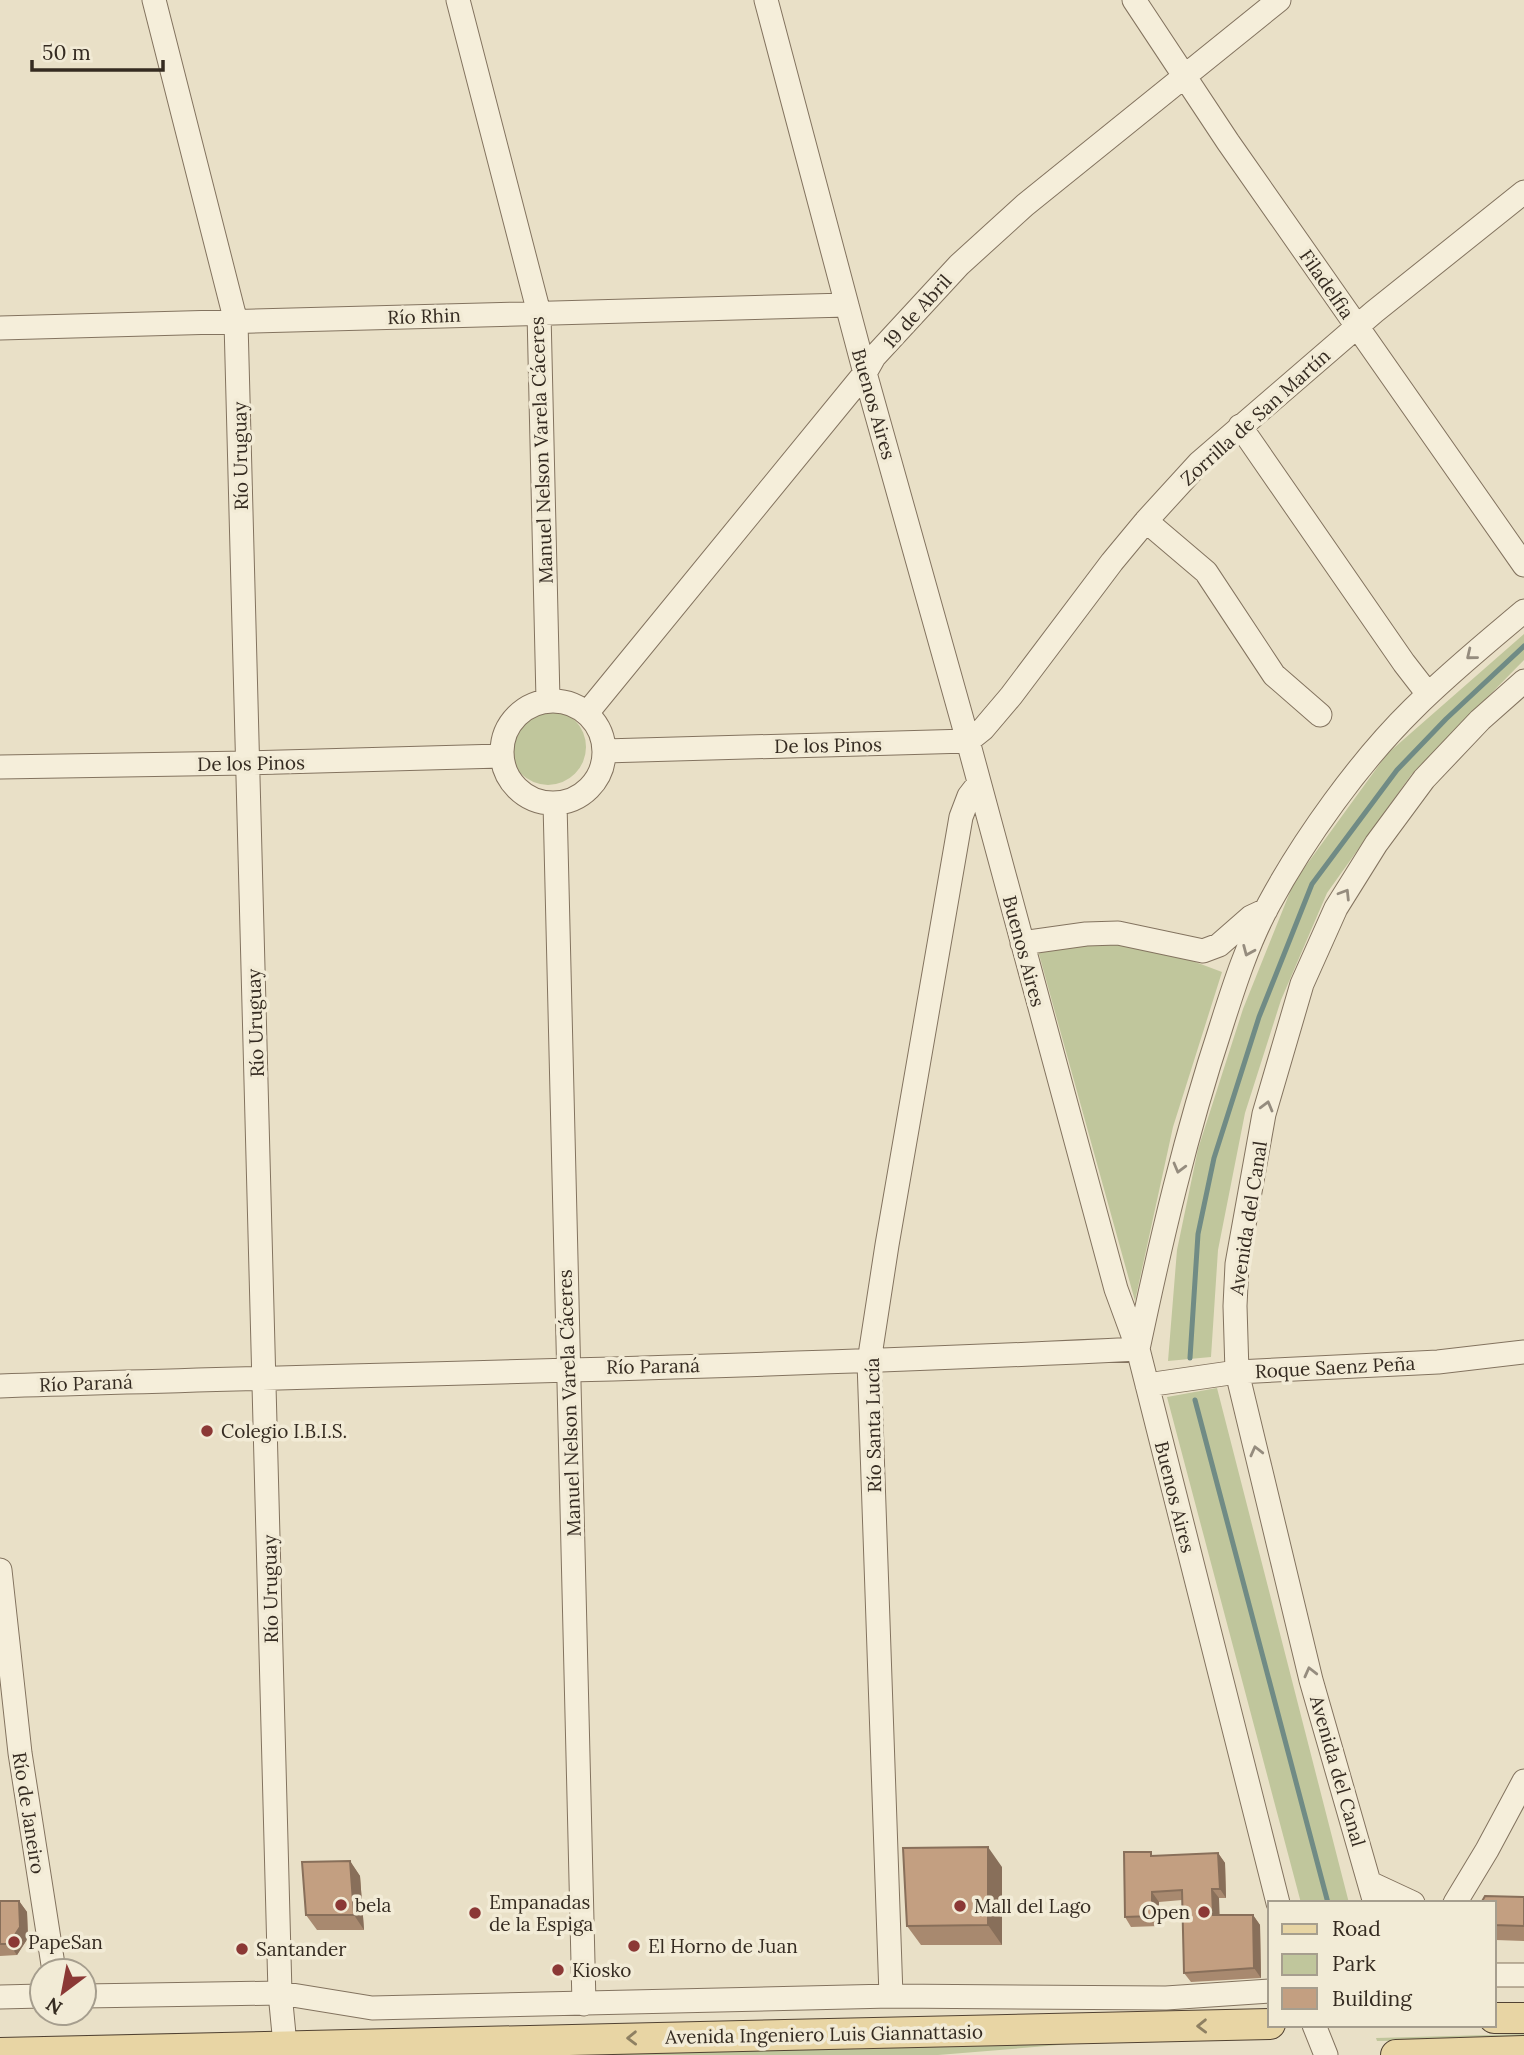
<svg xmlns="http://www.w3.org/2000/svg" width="1524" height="2055" viewBox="0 0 1524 2055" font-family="Lora,serif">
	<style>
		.green { fill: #c0c69c }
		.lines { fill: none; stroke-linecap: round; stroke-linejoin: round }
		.stream { stroke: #708b85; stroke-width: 5 }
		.minor-casing { stroke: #83735f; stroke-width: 25 }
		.major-casing { stroke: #514232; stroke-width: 32 }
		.minor { stroke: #f5eeda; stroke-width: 23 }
		.major { stroke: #e8d5a4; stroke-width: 30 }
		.wall { fill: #a8896f }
		.shaded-wall { fill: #886f5a }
		.building { fill: #c39f81; stroke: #886f5a; stroke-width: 2 }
		.oneway { stroke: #958c7e }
		.oneway2 { stroke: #8e8062 }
		.poi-dot { fill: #8b3835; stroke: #f2ebd6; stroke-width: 2.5 }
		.labels { text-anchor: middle; stroke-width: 7; stroke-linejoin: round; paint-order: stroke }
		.street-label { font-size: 19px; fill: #352b21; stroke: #f2ebd6 }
		.poi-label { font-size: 19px; fill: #352b21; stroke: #f2ebd6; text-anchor: start }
	</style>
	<rect width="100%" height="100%" fill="#e9e0c7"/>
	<path class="green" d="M 1524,634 L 1524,660 L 1411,775 L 1327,893 L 1281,1000 L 1245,1113 L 1218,1250 L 1211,1357 L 1168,1361 L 1177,1250 L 1198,1149 L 1243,1009 L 1294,882 L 1387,754 Z
		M510 747a38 38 0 1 1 76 0a38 38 0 1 1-76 0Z
		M 1126,936 L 1222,972 L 1173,1127 L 1135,1301 L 1037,947 Z
		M 1217,1388 L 1349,1903 L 1301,1903 L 1167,1397 Z
		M 1264,2034 L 1265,2039 L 1071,2044 L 938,2055 L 453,2055 Z
		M 1524,2034 L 1524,2039 L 1377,2041 L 1376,2038 Z"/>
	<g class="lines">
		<path class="stream" d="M 1190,1358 L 1198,1234 L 1214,1158 L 1259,1017 L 1312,884 L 1397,770 L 1446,719 L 1524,646
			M 1195,1400 L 1328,1903"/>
		<g class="minor-casing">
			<path id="minor" d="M 154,0 L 236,322 L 280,1993 L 286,2055
				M 458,0 L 539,313 L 548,700
				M 766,0 L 865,373 L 968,741 L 1116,1289 L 1138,1349 L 1278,1903
				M 1134,0 L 1228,142 L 1524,565
				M 0,328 L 847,305
				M 1240,426 L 1404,663 L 1428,694
				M 1146,521 L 1206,572 L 1274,675 L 1320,715
				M502 752a51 51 0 1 1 102 0a51 51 0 1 1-102 0Z
				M 587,713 L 865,373 L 874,357 L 959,265 L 1025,205 L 1279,0
				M 604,751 L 968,741 L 983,729 L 1011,696 L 1112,562 L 1146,521 L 1199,463 L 1374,312 L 1524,192
				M 0,767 L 247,763 L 501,756
				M 555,803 L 584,2004
				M 1022,943 L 1086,934 L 1118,933 L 1203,951 L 1219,945 L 1251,917 L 1266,910
				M 1138,1349 C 1161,1240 1186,1133 1221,1027 C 1234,986 1248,942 1269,904 C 1304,839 1360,761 1413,709 C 1448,674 1486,643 1524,611
				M 1147,1385 L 1237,1372 L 1438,1362 L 1524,1352
				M 0,1386 C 379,1374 759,1368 1138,1349
				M 0,1570 L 20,1753 L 54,1971
				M 1370,1883 L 1413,1903
				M 1375,1903 L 1311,1680 L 1237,1372 L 1235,1306 L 1237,1264 L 1264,1114 L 1302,984 L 1336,908 L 1376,844 L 1424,779 L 1480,720 L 1524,681
				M 1455,1903 L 1487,1850 L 1524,1781
				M 1494,1975 L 1524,1975
				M 84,1996 L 280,1993 L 372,2008 L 891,1996 L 1166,1998 L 1270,1991
				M 891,1996 L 869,1362 L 887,1245 L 961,817 L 969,796 L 979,783
				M 0,1997 L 42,1996
				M 1314,2025 L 1326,2055"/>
		</g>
		<g class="major-casing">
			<path id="major" d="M 1494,2018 L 1524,2018
				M 0,2053 L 1270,2024
				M 1396,2055 L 1524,2051"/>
		</g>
		<use href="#minor" class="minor"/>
		<use href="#major" class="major"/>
	</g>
	<path class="wall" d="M 1218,1853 L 1225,1863 L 1226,1898 L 1219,1898 L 1219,1915 L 1253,1915 L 1260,1925 L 1261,1978 L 1191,1982 L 1184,1973 L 1182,1900 L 1159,1902 L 1159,1926 L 1131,1927 L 1125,1917 L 1154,1856 Z
		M 350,1861 L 360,1876 L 364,1930 L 317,1930 L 306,1915 Z
		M 1002,1867 L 1002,1945 L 921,1945 L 907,1926 Z
		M 1524,1897 L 1524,1941 L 1496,1940 L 1494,1938 L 1494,1903 Z
		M 0,1901 L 19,1901 L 27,1912 L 28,1938 L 17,1955 L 0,1956 Z"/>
	<path class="shaded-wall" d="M 988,1847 L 1002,1867 L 1002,1945 L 988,1925 Z
		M 1218,1853 L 1225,1863 L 1226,1898 L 1220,1889 Z
		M 350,1861 L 360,1876 L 364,1930 L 354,1915 Z
		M 1212,1889 L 1219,1898 L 1220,1925 L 1213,1915 Z
		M 1152,1892 L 1159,1902 L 1159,1926 L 1152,1916 Z
		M 19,1901 L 27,1912 L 28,1938 L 17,1955 L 9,1944 Z
		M 1253,1915 L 1260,1925 L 1261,1978 L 1254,1968 Z"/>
	<path class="building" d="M 988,1847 L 988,1925 L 907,1926 L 903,1848 Z
		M 1124,1852 L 1151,1852 L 1151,1856 L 1218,1853 L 1220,1889 L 1212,1889 L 1213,1915 L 1253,1915 L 1254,1968 L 1184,1973 L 1182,1890 L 1152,1892 L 1152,1916 L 1125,1917 Z
		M 350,1861 L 354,1915 L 306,1915 L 302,1862 Z
		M 1485,1896 L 1524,1897 L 1524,1926 L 1494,1925 L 1494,1903 L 1481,1903 Z
		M 0,1901 L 19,1901 L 20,1927 L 9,1944 L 0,1944 Z"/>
	<defs><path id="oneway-chevron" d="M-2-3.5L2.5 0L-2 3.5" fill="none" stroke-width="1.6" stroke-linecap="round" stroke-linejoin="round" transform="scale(1.75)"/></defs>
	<g class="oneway">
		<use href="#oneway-chevron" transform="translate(1471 655) rotate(141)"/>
		<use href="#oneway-chevron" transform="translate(1345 894) rotate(-58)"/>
		<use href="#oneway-chevron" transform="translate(1248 951) rotate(113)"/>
		<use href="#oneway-chevron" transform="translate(1267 1106) rotate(-75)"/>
		<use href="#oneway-chevron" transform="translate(1179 1168) rotate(105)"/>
		<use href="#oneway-chevron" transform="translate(1256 1451) rotate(-104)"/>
		<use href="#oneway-chevron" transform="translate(1310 1672) rotate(-104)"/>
	</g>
	<g class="oneway2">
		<use href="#oneway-chevron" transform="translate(1202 2026) rotate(179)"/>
		<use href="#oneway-chevron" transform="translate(632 2038) rotate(179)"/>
	</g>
	<g class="poi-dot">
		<circle cx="207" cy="1431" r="7"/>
		<circle cx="341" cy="1905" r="7"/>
		<circle cx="960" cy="1906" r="7"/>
		<circle cx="1204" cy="1912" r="7"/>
		<circle cx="475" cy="1913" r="7"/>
		<circle cx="14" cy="1942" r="7"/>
		<circle cx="634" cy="1946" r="7"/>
		<circle cx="242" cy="1949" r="7"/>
		<circle cx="558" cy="1970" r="7"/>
	</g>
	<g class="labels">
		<g class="street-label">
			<text transform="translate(1327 284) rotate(55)" y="7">Filadelfia</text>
			<text transform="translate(917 311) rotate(-48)" y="7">19 de Abril</text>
			<text transform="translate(424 316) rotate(-2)" y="7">Río Rhin</text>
			<text transform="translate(874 404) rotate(74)" y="7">Buenos Aires</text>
			<text transform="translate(1255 417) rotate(-42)" y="7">Zorrilla de San Martín</text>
			<text transform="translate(541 450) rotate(-92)" y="7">Manuel Nelson Varela Cáceres</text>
			<text transform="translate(240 456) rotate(-91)" y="7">Río Uruguay</text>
			<text transform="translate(828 745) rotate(-1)" y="7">De los Pinos</text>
			<text transform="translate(251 763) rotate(-1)" y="7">De los Pinos</text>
			<text transform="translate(1024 951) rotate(75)" y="7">Buenos Aires</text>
			<text transform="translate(255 1023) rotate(-92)" y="7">Río Uruguay</text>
			<text transform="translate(1248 1218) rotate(-81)" y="7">Avenida del Canal</text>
			<text transform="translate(653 1366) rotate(-1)" y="7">Río Paraná</text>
			<text transform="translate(1335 1367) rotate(-3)" y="7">Roque Saenz Peña</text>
			<text transform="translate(86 1383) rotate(-2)" y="7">Río Paraná</text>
			<text transform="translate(569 1403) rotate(-92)" y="7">Manuel Nelson Varela Cáceres</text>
			<text transform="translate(873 1425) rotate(-91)" y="7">Río Santa Lucía</text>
			<text transform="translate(1175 1497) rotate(76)" y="7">Buenos Aires</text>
			<text transform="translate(270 1589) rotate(-91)" y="7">Río Uruguay</text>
			<text transform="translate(1338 1771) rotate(74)" y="7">Avenida del Canal</text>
			<text transform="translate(29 1813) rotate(81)" y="7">Río de Janeiro</text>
			<text transform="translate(824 2034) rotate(-1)" y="7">Avenida Ingeniero Luis Giannattasio</text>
		</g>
		<g class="poi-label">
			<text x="221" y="1438">Colegio I.B.I.S.</text>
			<text x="489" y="1909">Empanadas<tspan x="489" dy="22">de la Espiga</tspan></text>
			<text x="355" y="1912">bela</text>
			<text x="974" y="1913">Mall del Lago</text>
			<text x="1190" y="1919" text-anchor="end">Open</text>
			<text x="28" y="1949">PapeSan</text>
			<text x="648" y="1953">El Horno de Juan</text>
			<text x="256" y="1956">Santander</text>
			<text x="572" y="1977">Kiosko</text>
		</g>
	</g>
	<rect x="1268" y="1901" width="228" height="126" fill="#f2ebd6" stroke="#a69e8e" stroke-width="2"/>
	<rect x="1282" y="1924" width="35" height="10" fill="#e8d5a4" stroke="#a69e8e" stroke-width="2"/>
	<text x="1332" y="1936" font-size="21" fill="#352b21">Road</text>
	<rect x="1282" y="1954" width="35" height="21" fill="#c0c69c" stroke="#a69e8e" stroke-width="2"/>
	<text x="1332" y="1971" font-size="21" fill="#352b21">Park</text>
	<rect x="1282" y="1988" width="35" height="21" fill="#c39f81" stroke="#a69e8e" stroke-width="2"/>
	<text x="1332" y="2006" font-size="21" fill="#352b21">Building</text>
	<g transform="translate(63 1992) rotate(212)"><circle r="33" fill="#f2ebd6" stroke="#a69e8e" stroke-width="2"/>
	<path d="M0-5L12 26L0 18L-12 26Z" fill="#8b3835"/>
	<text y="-10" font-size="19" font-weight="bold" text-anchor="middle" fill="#352b21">N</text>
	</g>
	<path d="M32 60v10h131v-10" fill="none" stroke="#352b21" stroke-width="3.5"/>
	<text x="42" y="60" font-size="21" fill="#352b21" stroke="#f2ebd6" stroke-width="5" paint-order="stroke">50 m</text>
</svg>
